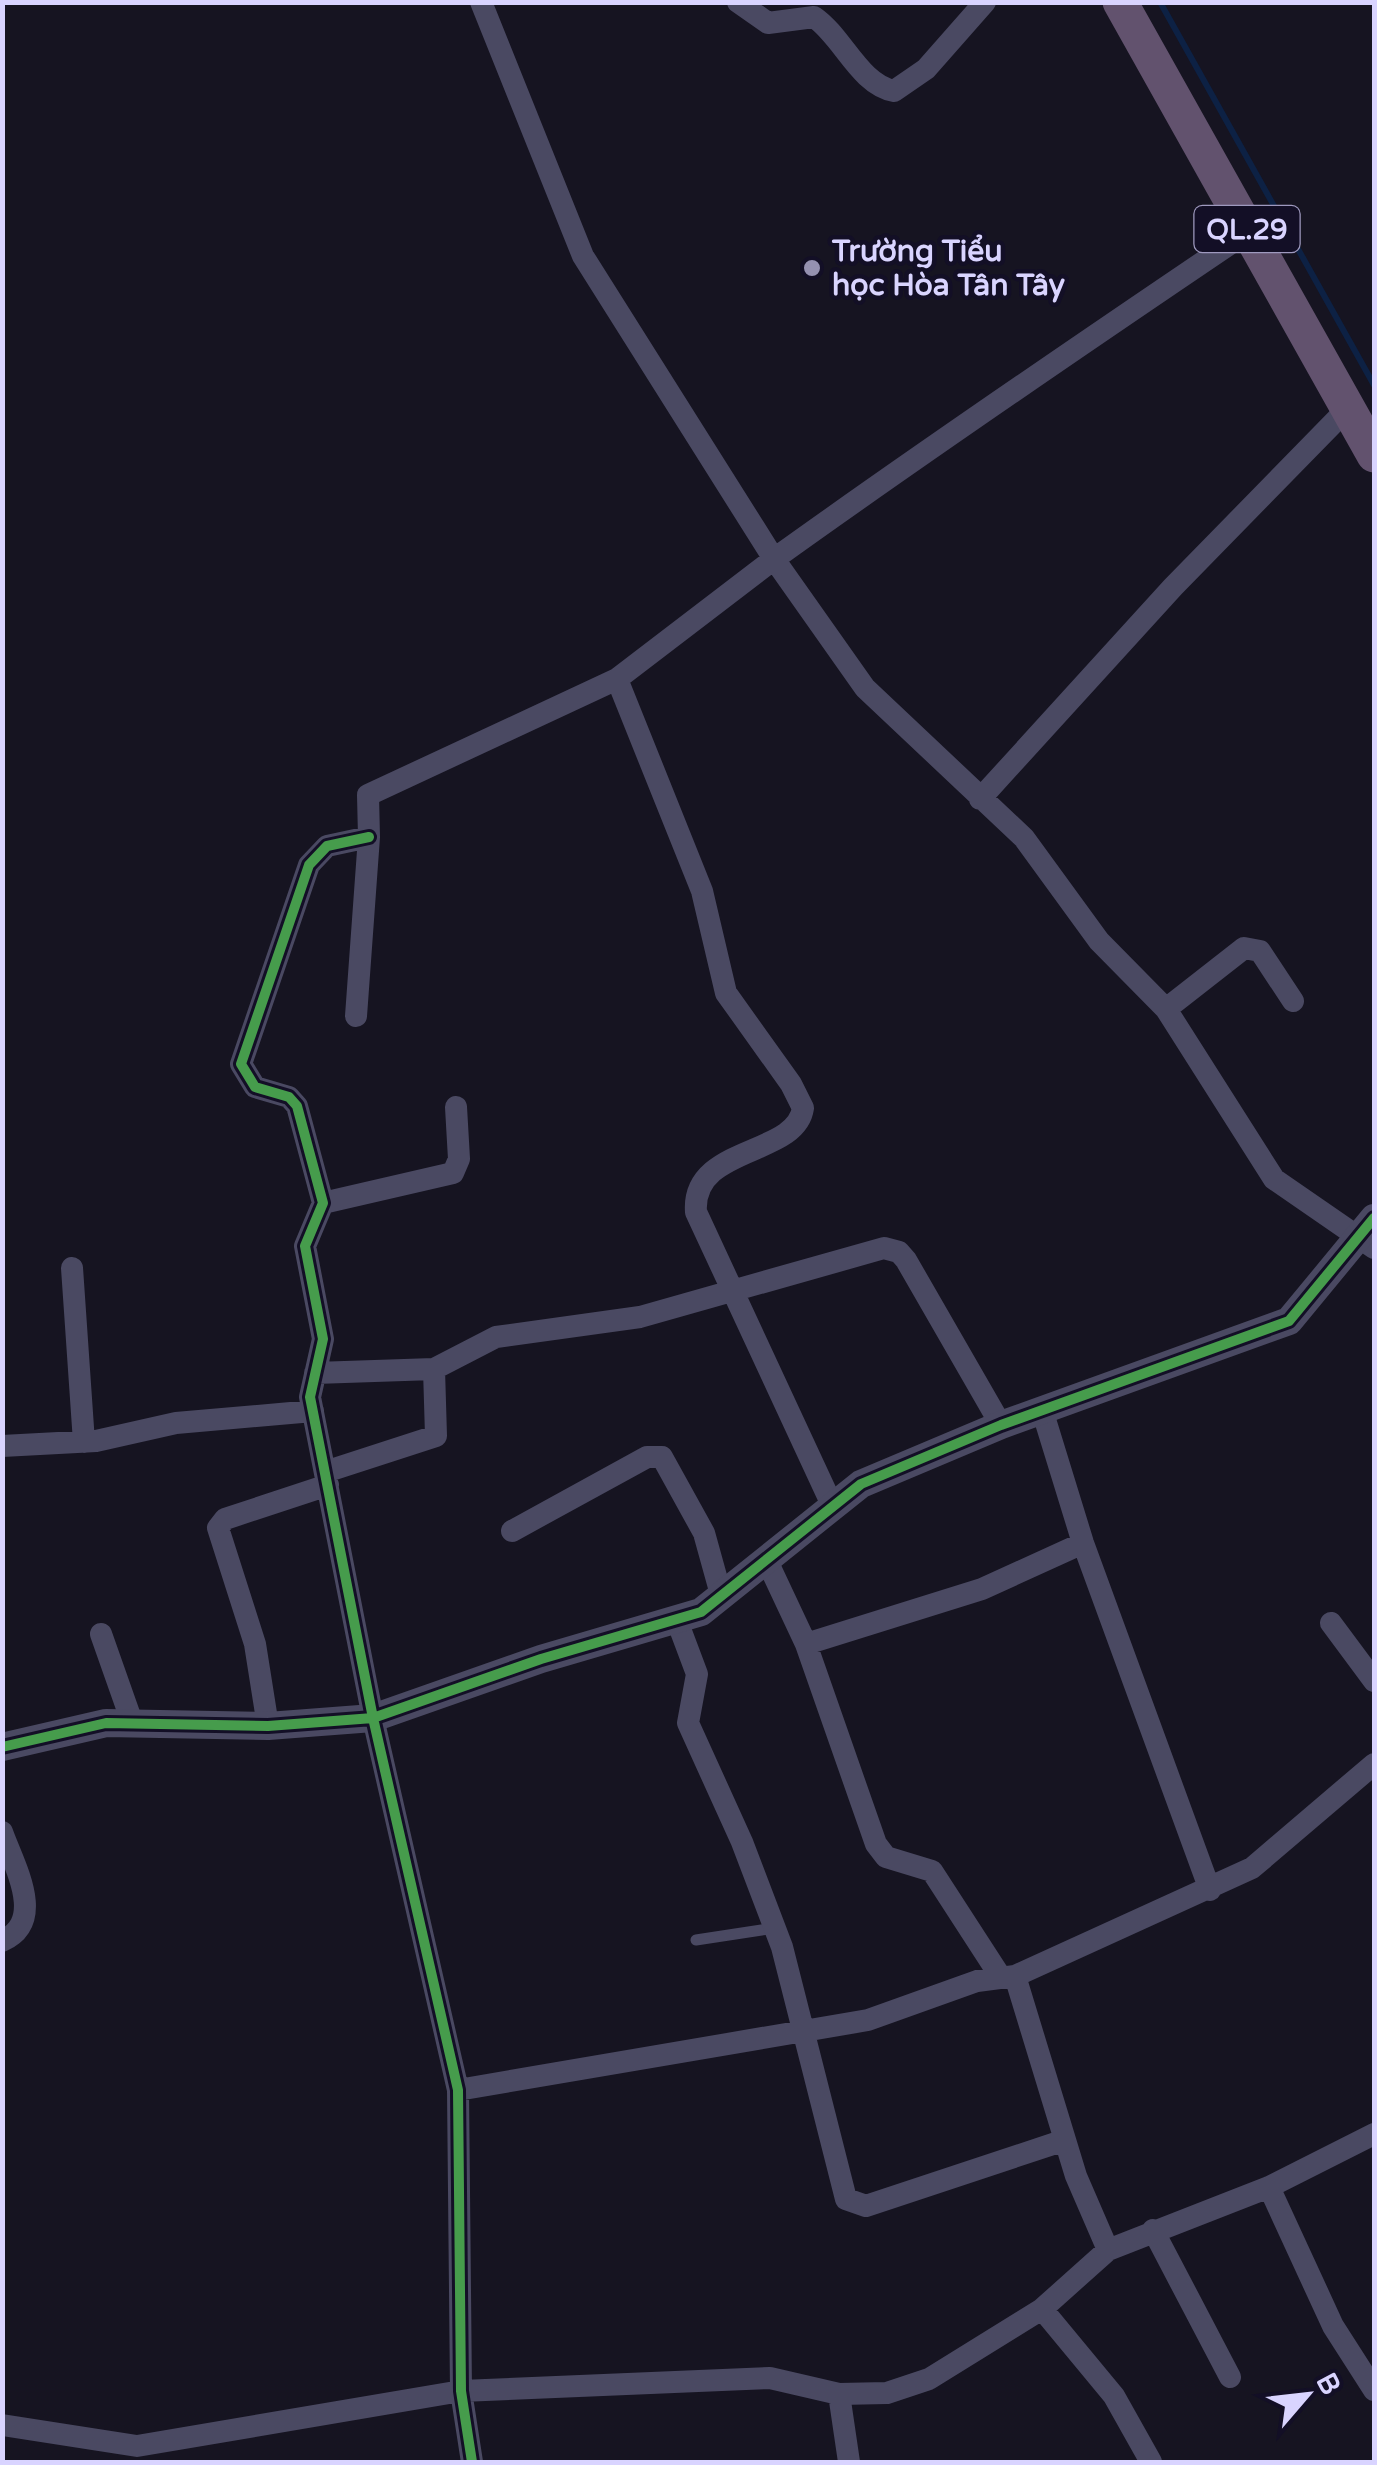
<svg xmlns="http://www.w3.org/2000/svg" width="1377" height="2465" viewBox="0 0 1377 2465" font-family="'Varela Round',sans-serif">
	<style>
		.lines { fill: none; stroke-linecap: round; stroke-linejoin: round }
		.stream { stroke: #0d2144; stroke-width: 6 }
		.service { stroke: #4a4962; stroke-width: 11 }
		.minor { stroke: #4a4962; stroke-width: 22 }
		.tertiary { stroke: #4a4962; stroke-width: 28 }
		.trunk { stroke: #62526e; stroke-width: 35 }
		.cycleway-casing { stroke: #130f26; stroke-width: 16 }
		.cycleway { stroke: #469c4c; stroke-width: 10 }
		.poi-dot { fill: #9591b1; stroke: #130f26; stroke-width: 4 }
		.labels { text-anchor: middle; stroke-width: 9; stroke-linejoin: round; paint-order: stroke }
		.shield { fill: #130f26; stroke: #9e99be; stroke-width: 2.5 }
		.shield-label { font-size: 28px; font-weight: bold; fill: #d9d4ff }
		.poi-label { font-size: 30px; font-weight: bold; fill: #d9d4ff; stroke: #130f26; text-anchor: start }
	</style>
	<rect width="100%" height="100%" fill="#161421"/>
	<g class="lines">
		<path class="stream" d="M 1160,2 L 1374,385"/>
		<path class="service" d="M 696,1940 L 775,1928"/>
		<path class="minor" d="M 738,2 L 768,23 L 814,17 C 843,37 859,84 894,91 L 926,69 L 985,2
			M 1249,231 C 1089,339 930,447 774,559 L 865,688 L 1024,838 L 1099,941 L 1166,1009 L 1274,1179 L 1374,1248
			M 617,679 L 702,891 L 726,993 L 791,1084 L 803,1108 C 796,1157 691,1145 696,1212 L 833,1507
			M 980,799 L 1173,587 L 1348,408
			M 369,837 L 327,846 L 309,865 L 241,1064 L 255,1087 L 289,1097 L 297,1106 L 323,1203 L 305,1246 L 323,1339 L 310,1397 L 373,1718 L 458,2090 L 461,2391 L 472,2462
			M 1166,1009 L 1244,948 L 1260,951 L 1293,1001
			M 356,1016 L 369,837 L 368,795 L 617,679 L 774,559 L 583,256 L 481,2
			M 323,1203 L 453,1173 L 459,1159 L 456,1107
			M 72,1268 L 84,1442
			M 315,1373 L 434,1369 L 496,1337 L 640,1317 L 884,1248 L 899,1252 L 906,1260 L 1001,1425
			M 1043,1413 L 1083,1543 L 1210,1890
			M 2,1446 L 96,1441 L 176,1423 L 313,1411
			M 325,1472 L 436,1436 L 434,1369
			M 512,1531 L 647,1457 L 662,1457 L 704,1533 L 722,1598
			M 767,1561 L 806,1644 L 876,1844 L 886,1857 L 932,1871 L 1000,1976
			M 676,1618 L 697,1674 L 688,1723 L 742,1842 L 782,1947 L 846,2199 L 866,2206 L 1065,2140
			M 1331,1623 L 1374,1681
			M 101,1634 L 132,1722
			M 806,1644 L 982,1589 L 1083,1543
			M 268,1726 L 255,1644 L 218,1528 L 225,1519 L 328,1485
			M 2,1832 C 14,1866 47,1921 2,1941
			M 1015,1976 L 1076,2176 L 1108,2250
			M 458,2090 L 868,2020 L 977,1981 L 1015,1976 L 1252,1868 L 1374,1764
			M 1269,2187 L 1333,2326 L 1374,2390
			M 1153,2230 L 1230,2377
			M 1042,2309 L 1114,2396 L 1151,2462
			M 839,2394 L 849,2462
			M 2,2425 L 137,2446 L 461,2391 L 770,2378 L 839,2394 L 887,2393 L 929,2379 L 1042,2309 L 1108,2250 L 1269,2187 L 1374,2134"/>
		<path class="tertiary" d="M 2,1747 L 106,1723 L 268,1726 L 373,1718 L 541,1659 L 701,1612 L 861,1484 L 1001,1425 L 1289,1321 L 1374,1218"/>
		<path class="trunk" d="M 1120,2 L 1374,455"/>
		<g class="cycleway-casing">
			<path id="cycleway" d="M 369,837 L 327,846 L 309,865 L 241,1064 L 255,1087 L 289,1097 L 297,1106 L 323,1203 L 305,1246 L 323,1339 L 310,1397 L 373,1718 L 458,2090 L 461,2391 L 472,2462
				M 2,1747 L 106,1723 L 268,1726 L 373,1718 L 541,1659 L 701,1612 L 861,1484 L 1001,1425 L 1289,1321 L 1374,1218"/>
		</g>
		<use href="#cycleway" class="cycleway"/>
	</g>
	<circle class="poi-dot" cx="812" cy="268" r="10"/>
	<g class="labels">
		<rect class="shield" x="1194.5" y="206" width="105" height="46" rx="8"/>
		<g class="shield-label">
			<text x="1247" y="239">QL.29</text>
		</g>
		<g class="poi-label">
			<text x="832" y="261">Trường Tiểu<tspan x="832" dy="34">học Hòa Tân Tây</tspan></text>
		</g>
	</g>
	<rect width="1377" height="2465" fill="none" stroke="#d9d4ff" stroke-width="10"/>
	<g transform="translate(1307 2395) rotate(62)" stroke="#130f26" stroke-width="8" paint-order="stroke">
	<path d="M0-8L18 38L0 25L-18 38Z" fill="#d9d4ff"/>
	<text y="-15" font-size="28" font-weight="bold" text-anchor="middle" fill="#d9d4ff">B</text>
	</g>
</svg>
